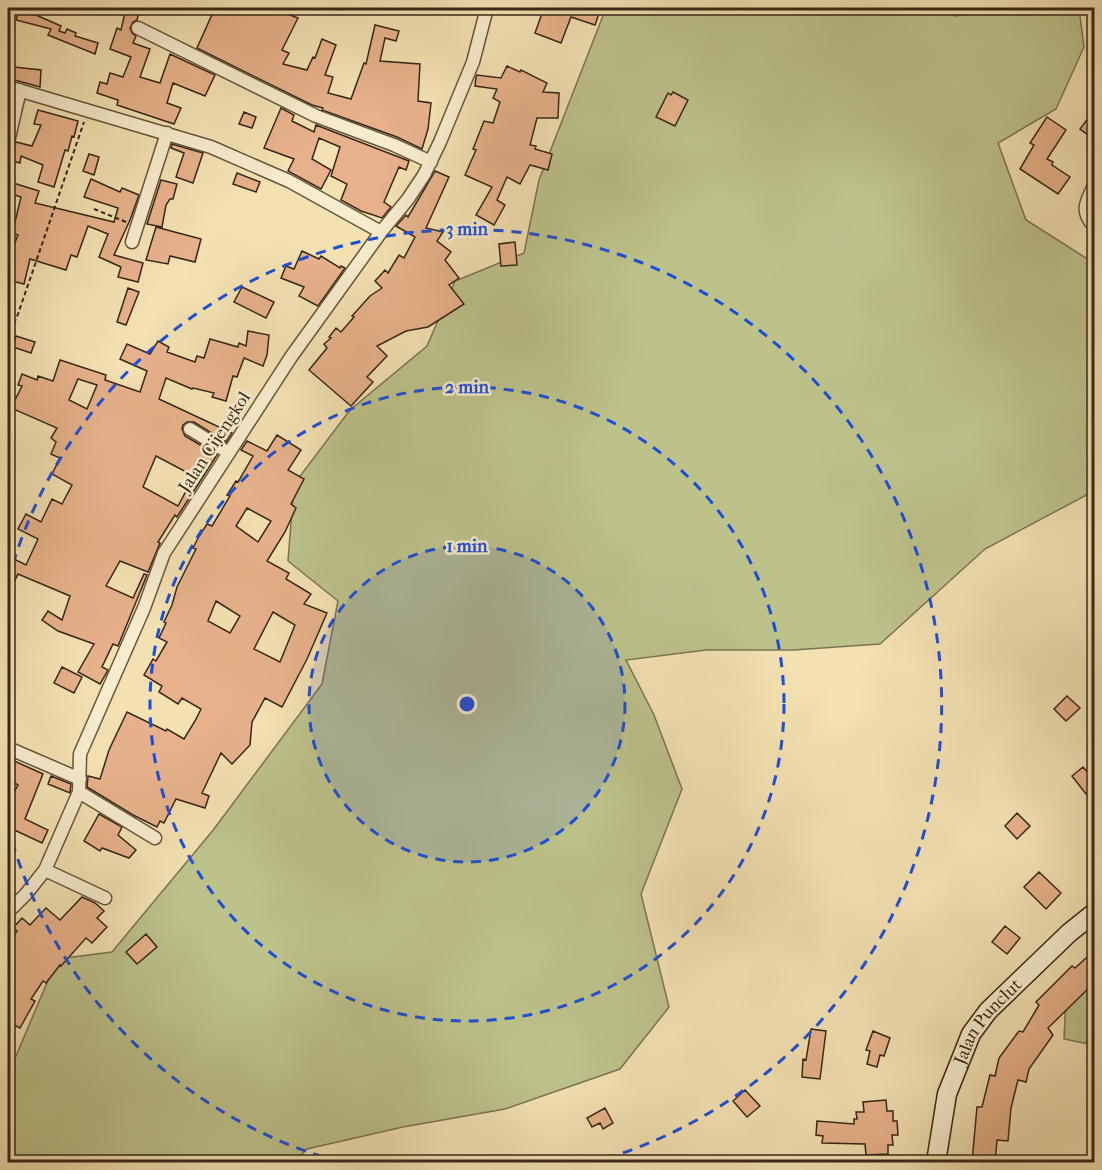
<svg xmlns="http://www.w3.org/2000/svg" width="1102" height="1170" viewBox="0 0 1102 1170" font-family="'IM FELL French Canon',serif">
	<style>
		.green { fill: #bdc28b; stroke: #7a7452; stroke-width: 1.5 }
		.building { fill: #e7b28b; stroke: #372618; stroke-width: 1.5; fill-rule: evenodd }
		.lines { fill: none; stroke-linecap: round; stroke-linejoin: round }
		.street-casing { stroke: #66553e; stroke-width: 15 }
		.secondary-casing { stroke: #372618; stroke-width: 21 }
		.path { stroke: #372618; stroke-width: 2; stroke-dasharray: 4.5 3; stroke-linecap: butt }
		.street { stroke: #f7eccd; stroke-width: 12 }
		.secondary { stroke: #f7eccd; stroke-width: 18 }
		.ring { fill: none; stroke: #1d4ed8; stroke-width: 3; stroke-dasharray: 10 8 }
		.labels { text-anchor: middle; stroke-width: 5; stroke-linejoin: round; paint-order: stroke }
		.street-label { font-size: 18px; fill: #372618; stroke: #f7eccd }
		.centre { fill: #1d4ed8; stroke: #f7eccd; stroke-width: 3 }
		.ring-label { font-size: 18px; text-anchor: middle; font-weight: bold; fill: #1d4ed8; stroke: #f7eccd; stroke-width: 5; stroke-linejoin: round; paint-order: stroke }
	</style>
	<rect width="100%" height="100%" fill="#f3e1b2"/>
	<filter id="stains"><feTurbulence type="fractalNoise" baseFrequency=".00333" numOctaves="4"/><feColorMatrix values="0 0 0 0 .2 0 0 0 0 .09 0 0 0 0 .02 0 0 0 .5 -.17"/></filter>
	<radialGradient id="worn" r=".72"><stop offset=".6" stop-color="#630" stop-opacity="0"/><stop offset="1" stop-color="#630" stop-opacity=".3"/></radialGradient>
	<path class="green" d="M 606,8 L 950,8 L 954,16 L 1025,8 L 1079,8 L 1084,47 L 1056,109 L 998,143 L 1026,220 L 1094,263 L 1094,491 L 985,549 L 880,644 L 793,650 L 706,650 L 626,660 L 654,715 L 682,789 L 641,894 L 669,1007 L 620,1069 L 505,1109 L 403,1127 L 307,1149 L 294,1162 L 8,1162 L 8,1075 L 57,959 L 112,952 L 214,829 L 322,684 L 338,601 L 288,561 L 294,484 L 350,410 L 427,346 L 455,281 L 524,253 L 539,180 Z
		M 1094,971 L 1094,1045 L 1064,1039 L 1066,998 Z"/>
	<path class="building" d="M 20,8 L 61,26 L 59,31 L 65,33 L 67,29 L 76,33 L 75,36 L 98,43 L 95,54 L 48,35 L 51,29 L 16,20 Z
		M 126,8 L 140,8 L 137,20 L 133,22 L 130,28 L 132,33 L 136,36 L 133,43 L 150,49 L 140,77 L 160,83 L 170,54 L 215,75 L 205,96 L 173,83 L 167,103 L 181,108 L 174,124 L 117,105 L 118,100 L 97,93 L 100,82 L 107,84 L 110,73 L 123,77 L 131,57 L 110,49 L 117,28 L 121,30 Z
		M 215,8 L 262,8 L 270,10 L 271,8 L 298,18 L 282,50 L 289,53 L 283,64 L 307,70 L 313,57 L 315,58 L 322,39 L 336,45 L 325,75 L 333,77 L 328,93 L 351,99 L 364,63 L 366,64 L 375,25 L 399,31 L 396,41 L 385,38 L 380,61 L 420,64 L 418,101 L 431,103 L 428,129 L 422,149 L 397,137 L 322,110 L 323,108 L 312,105 L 197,48 Z
		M 544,8 L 601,8 L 595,25 L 571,17 L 561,43 L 535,33 Z
		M 507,66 L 520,72 L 521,70 L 547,83 L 543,92 L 559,93 L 558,118 L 537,118 L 530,145 L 536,146 L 535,149 L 552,154 L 548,170 L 530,165 L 520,184 L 507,177 L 497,200 L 505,205 L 494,225 L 476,215 L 492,187 L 465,175 L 476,150 L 473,149 L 484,121 L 493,123 L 500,102 L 493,98 L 497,89 L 475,86 L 476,77 L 477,75 L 501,78 Z
		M 14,67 L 41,70 L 40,87 L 11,79 Z
		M 673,92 L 688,100 L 675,126 L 656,117 L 668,93 L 671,95 Z
		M 281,108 L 294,115 L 292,121 L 314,132 L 316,125 L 409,161 L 406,170 L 399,167 L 384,202 L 391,207 L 382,218 L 361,211 L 341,200 L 347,184 L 331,176 L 340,147 L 319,138 L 312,159 L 331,170 L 321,189 L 288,171 L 294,159 L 264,148 Z
		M 1095,109 L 1095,140 L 1080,129 Z
		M 38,110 L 78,121 L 74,137 L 72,136 L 68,151 L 65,150 L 54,187 L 38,182 L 43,165 L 21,156 L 20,163 L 8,160 L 9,150 L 14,147 L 16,142 L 32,146 L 41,125 L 34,124 Z
		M 244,112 L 256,117 L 252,128 L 239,124 Z
		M 1047,117 L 1066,130 L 1047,159 L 1053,162 L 1052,165 L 1070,177 L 1058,194 L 1020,169 L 1034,145 L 1030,143 Z
		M 172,144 L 203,153 L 193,183 L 176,177 L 184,153 L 171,148 Z
		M 89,154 L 99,157 L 94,175 L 83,171 Z
		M 435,171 L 449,177 L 426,228 L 443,232 L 437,241 L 451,252 L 445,260 L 459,278 L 449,285 L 464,304 L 428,327 L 406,331 L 377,346 L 387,356 L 367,377 L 373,382 L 351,406 L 309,370 L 327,348 L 324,344 L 331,338 L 329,337 L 336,328 L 341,332 L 354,317 L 352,316 L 370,296 L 382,288 L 375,281 L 385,270 L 388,273 L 399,255 L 404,258 L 415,237 L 396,226 L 406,215 L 408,217 Z
		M 237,173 L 260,182 L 256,192 L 233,184 Z
		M 91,179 L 120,192 L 122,188 L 139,195 L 130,220 L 114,255 L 143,263 L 138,282 L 118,277 L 121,267 L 99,257 L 108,234 L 88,226 L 77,257 L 71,255 L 66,270 L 30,259 L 24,284 L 8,280 L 8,260 L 18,235 L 8,232 L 8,220 L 15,222 L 21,197 L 9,193 L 13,183 L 39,191 L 35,203 L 114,222 L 118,208 L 84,197 Z
		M 161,180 L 177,184 L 173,199 L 170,199 L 166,205 L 162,227 L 147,224 Z
		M 156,227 L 201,239 L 195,262 L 170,256 L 168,264 L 146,260 Z
		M 515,242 L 517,265 L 501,266 L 499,244 Z
		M 302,251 L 319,259 L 321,256 L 340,268 L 341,266 L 345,268 L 318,306 L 299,296 L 304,287 L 281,278 L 286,266 L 294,269 Z
		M 242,287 L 274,302 L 266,318 L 234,302 Z
		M 128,288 L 139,292 L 126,325 L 117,322 Z
		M 248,331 L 269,335 L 267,355 L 263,366 L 244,358 L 237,377 L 233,376 L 226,401 L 212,397 L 214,393 L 193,388 L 192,389 L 166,378 L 159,399 L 232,433 L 226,442 L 194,422 L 187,422 L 183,425 L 182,429 L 185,436 L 217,455 L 177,517 L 175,515 L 158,542 L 160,543 L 148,572 L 120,561 L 106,586 L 133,598 L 144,574 L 147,575 L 118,646 L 113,644 L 102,667 L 108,670 L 100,684 L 78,672 L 94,644 L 58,631 L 42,620 L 48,611 L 62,620 L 70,596 L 18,574 L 8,595 L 8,556 L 26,565 L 38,539 L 18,529 L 26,514 L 41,522 L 52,499 L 62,504 L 72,485 L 52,474 L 60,458 L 51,454 L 56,442 L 51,438 L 57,428 L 11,408 L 22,386 L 18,385 L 22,374 L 37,380 L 38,376 L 53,381 L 60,360 L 106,375 L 105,380 L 140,392 L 147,371 L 120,359 L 127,344 L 150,354 L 158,341 L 169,347 L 167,352 L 195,362 L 197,356 L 204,358 L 210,339 L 238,347 L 239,343 L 246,346 ZM 78,379 L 97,385 L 87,409 L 69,400 ZM 156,456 L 194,476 L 178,506 L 143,487 Z
		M 16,336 L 35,342 L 31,353 L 13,347 Z
		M 277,435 L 301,450 L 288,470 L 304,479 L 291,504 L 296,508 L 285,532 L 267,561 L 289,573 L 286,579 L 311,594 L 304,604 L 327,613 L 307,659 L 282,707 L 265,698 L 252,722 L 250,745 L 232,764 L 221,753 L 202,793 L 209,796 L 205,808 L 176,799 L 164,823 L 160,821 L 157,827 L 133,815 L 87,787 L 88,776 L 100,779 L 109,750 L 127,712 L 166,731 L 167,729 L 184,739 L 195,721 L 201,709 L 182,698 L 178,704 L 159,692 L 162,686 L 144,675 L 153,659 L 156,661 L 167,642 L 159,638 L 166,623 L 164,622 L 172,605 L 177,587 L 196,549 L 193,548 L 198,538 L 207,524 L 212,526 L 230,496 L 227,495 L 236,481 L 238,482 L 253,456 L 241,450 L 247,441 L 267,451 ZM 247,508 L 271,521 L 258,542 L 236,526 ZM 216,601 L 240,616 L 230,633 L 208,621 ZM 273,612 L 295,625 L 280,662 L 254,649 Z
		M 62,667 L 82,677 L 74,693 L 54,683 Z
		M 1067,696 L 1080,708 L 1066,721 L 1054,709 Z
		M 12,760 L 43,774 L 25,819 L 48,830 L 42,843 L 8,827 L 8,803 L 18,785 L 8,779 L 8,768 Z
		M 1083,767 L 1095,781 L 1095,788 L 1086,794 L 1072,776 Z
		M 51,776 L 71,784 L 70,793 L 48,784 Z
		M 1017,813 L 1030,826 L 1017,839 L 1005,826 Z
		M 99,814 L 122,827 L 118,835 L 136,850 L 129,858 L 102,848 L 100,851 L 84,841 Z
		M 1039,872 L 1061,893 L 1046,909 L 1024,887 Z
		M 82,897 L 95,903 L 104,911 L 97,918 L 107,927 L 92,943 L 86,938 L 61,966 L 60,965 L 46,983 L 43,981 L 31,999 L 35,1001 L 20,1028 L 16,1026 L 8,1033 L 8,944 L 17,931 L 13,928 L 22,918 L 30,925 L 46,908 L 60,920 Z
		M 1005,926 L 1020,938 L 1007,954 L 992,942 Z
		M 146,934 L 157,947 L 137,964 L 126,952 Z
		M 1095,950 L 1095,982 L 1048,1028 L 1053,1035 L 1029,1069 L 1026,1082 L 1018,1080 L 1011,1108 L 1008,1141 L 997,1140 L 995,1162 L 972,1162 L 977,1107 L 982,1107 L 990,1075 L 995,1076 L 999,1058 L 1019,1031 L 1023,1032 L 1039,1005 L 1036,1002 L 1072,966 L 1075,968 Z
		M 811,1029 L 826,1031 L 820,1079 L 802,1077 L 803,1059 L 806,1060 Z
		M 873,1031 L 890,1038 L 884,1056 L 880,1055 L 877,1067 L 867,1064 L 870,1051 L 866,1050 Z
		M 745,1090 L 760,1106 L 747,1117 L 733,1101 Z
		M 886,1100 L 887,1111 L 893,1111 L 893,1121 L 897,1121 L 898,1135 L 892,1135 L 893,1145 L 888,1145 L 888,1154 L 866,1155 L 865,1144 L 822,1143 L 823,1136 L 816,1135 L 817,1121 L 854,1124 L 854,1119 L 857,1119 L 856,1112 L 864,1112 L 863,1102 Z
		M 605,1108 L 613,1123 L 603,1129 L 600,1123 L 592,1127 L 587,1118 Z"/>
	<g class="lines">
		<g class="street-casing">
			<path id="street" d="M 138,28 L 316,116 L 394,145 L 431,162
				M 8,87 L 211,147 L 289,181 L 381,232
				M 8,142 L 20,90
				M 1094,186 C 1086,202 1080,211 1094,226
				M 132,242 L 167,133
				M 190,429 L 229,453
				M 8,748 L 80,779
				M 79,792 L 155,838
				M 45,870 L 105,898
				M 8,912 L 26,894 L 45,870 L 79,792 L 80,754 L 144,608 L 164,553 L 291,357 L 381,232 L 408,199 L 424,175 L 440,142 L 473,62 L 487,8"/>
		</g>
		<g class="secondary-casing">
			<g id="secondary">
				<path id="s1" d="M 936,1162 L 947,1094 L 971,1034 L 988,1011 L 1069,933 L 1094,913"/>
			</g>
		</g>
		<path class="path" d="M 94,209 L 126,222
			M 8,337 L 18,314 L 84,122"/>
		<use href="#street" class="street"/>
		<use href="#secondary" class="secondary"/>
	</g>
	<circle cx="467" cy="704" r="158" fill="#1d4ed8" fill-opacity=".12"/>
	<g class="ring">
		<circle cx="467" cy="704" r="158"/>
		<circle cx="467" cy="704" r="317"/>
		<path d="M340 1162A475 475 0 0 1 8 827M8 581A475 475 0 1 1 594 1162"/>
	</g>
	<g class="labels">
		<g class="street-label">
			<text transform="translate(214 442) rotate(-57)" y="6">Jalan Cijengkol</text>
			<text dy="6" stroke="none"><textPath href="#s1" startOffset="153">Jalan Punclut</textPath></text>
		</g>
	</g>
	<circle cx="467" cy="704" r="9" class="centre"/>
	<g class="ring-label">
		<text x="467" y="235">3 min</text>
		<text x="467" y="393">2 min</text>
		<text x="467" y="552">1 min</text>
	</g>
	<rect width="1102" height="1170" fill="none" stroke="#f3e1b2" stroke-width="30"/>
	<rect x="9" y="9" width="1084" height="1152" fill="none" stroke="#372618" stroke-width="3"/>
	<rect x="15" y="15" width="1072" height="1140" fill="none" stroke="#372618" stroke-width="1.5"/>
	<rect width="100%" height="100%" filter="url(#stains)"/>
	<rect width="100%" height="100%" fill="url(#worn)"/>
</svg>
